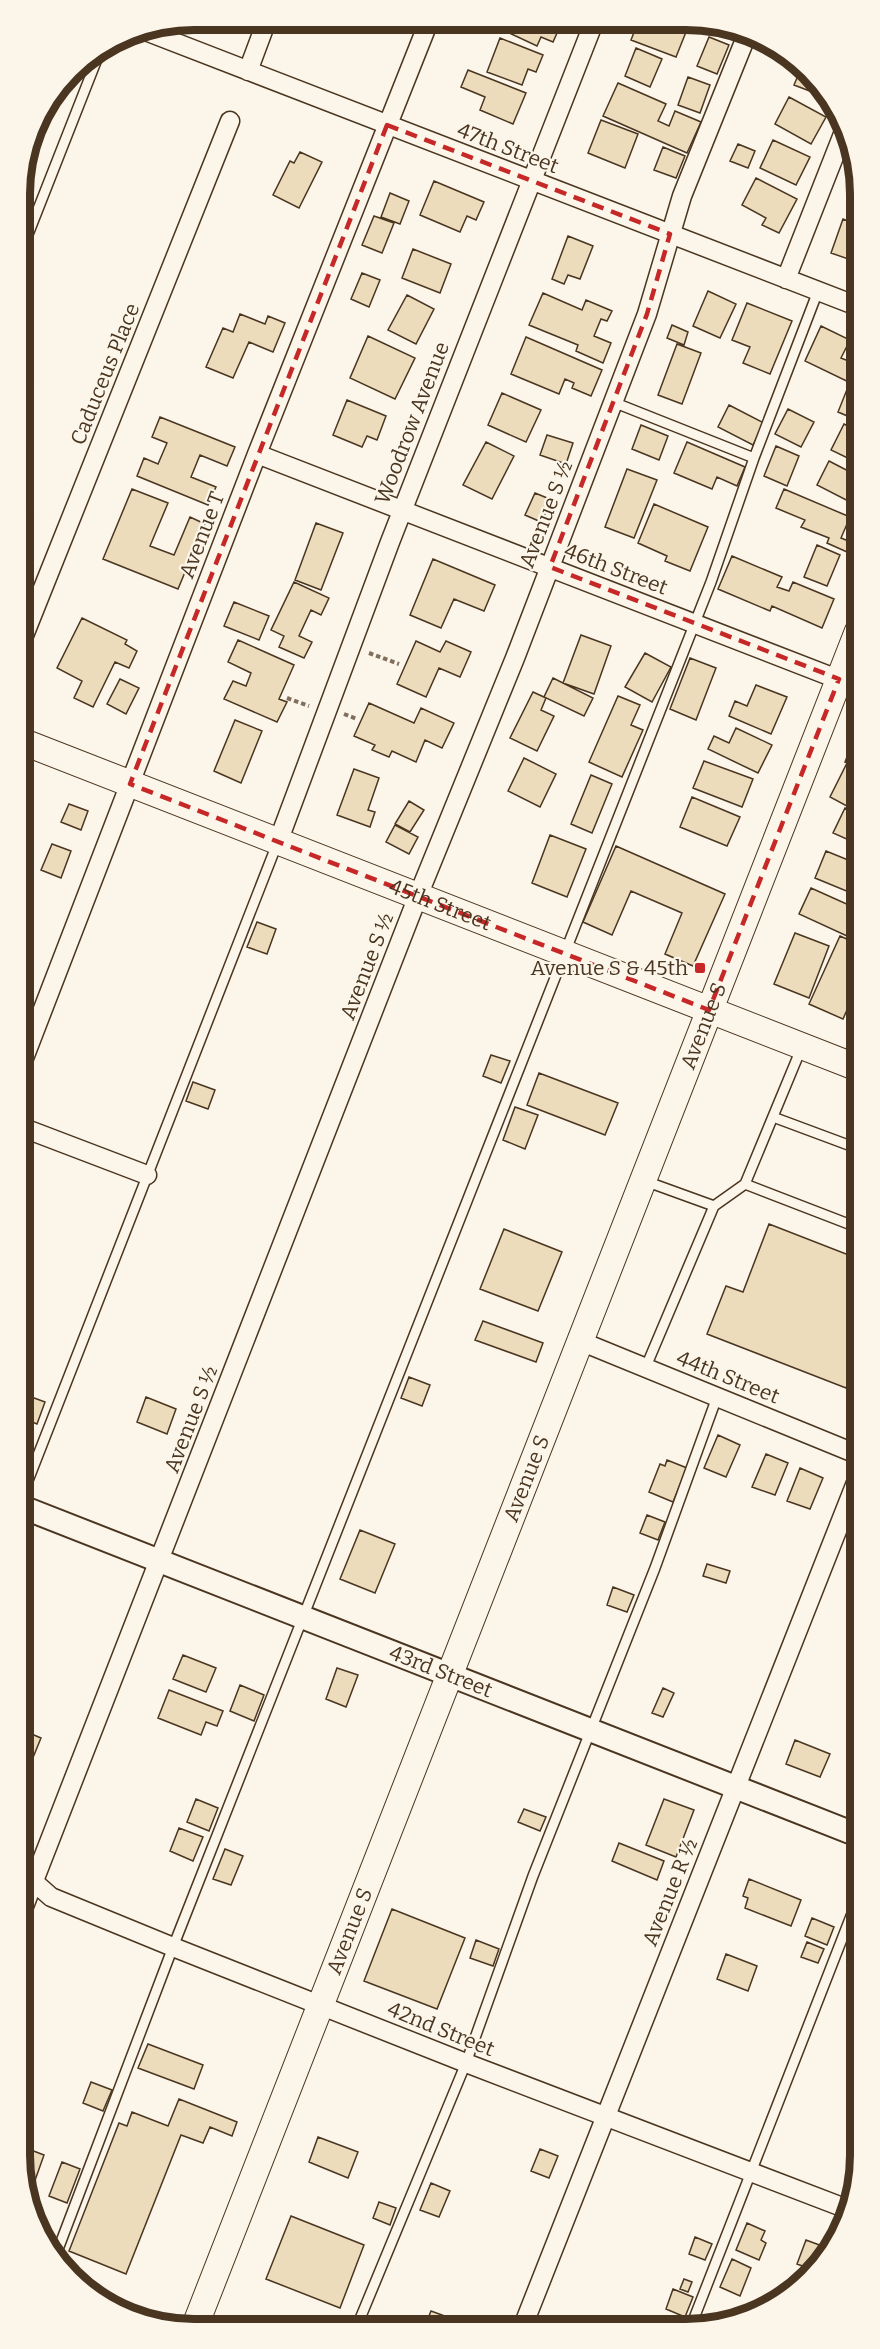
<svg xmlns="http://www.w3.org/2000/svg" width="880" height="2349" viewBox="0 0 880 2349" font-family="Bitter,serif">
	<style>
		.building { fill: #ecdcbc; stroke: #4a3520; stroke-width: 1.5 }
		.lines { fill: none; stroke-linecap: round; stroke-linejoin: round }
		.service-casing { stroke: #4a3520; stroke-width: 12 }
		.minor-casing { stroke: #4a3520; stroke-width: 21 }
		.tertiary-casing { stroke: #4a3520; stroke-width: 26 }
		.secondary-casing { stroke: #4a3520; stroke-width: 28 }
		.path { stroke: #7f6f5c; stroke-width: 4; stroke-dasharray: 4.5 3; stroke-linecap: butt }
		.service { stroke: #fbf6e9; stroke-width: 9 }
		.minor { stroke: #fbf6e9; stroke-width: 18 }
		.tertiary { stroke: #fbf6e9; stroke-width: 22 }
		.secondary { stroke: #fbf6e9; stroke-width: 26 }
		.marked { fill: none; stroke: #c62828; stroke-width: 4.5; stroke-dasharray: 12 8; stroke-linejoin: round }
		.poi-dot { fill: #c62828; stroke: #fbf6e9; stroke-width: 2 }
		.labels { text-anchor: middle; stroke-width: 4.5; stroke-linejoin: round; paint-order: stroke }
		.street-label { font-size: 21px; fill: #4a3520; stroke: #fbf6e9 }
		.poi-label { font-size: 21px; fill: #4a3520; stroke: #fbf6e9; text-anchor: end }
		.rim { fill: none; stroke: #4a3520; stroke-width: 8 }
	</style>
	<rect width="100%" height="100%" fill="#fbf6e9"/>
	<path class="building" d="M 501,21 L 562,22 L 553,42 L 541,37 L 537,46 L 503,30 L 506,24 Z
		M 638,22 L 676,23 L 688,27 L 676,57 L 631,40 Z
		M 709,37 L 729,45 L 717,74 L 697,66 Z
		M 500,38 L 543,55 L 536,72 L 528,69 L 522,85 L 487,72 Z
		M 636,48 L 662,59 L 650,87 L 625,76 Z
		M 802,66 L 809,70 L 823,96 L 794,85 Z
		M 468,70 L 526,93 L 513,124 L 480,110 L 485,97 L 461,87 Z
		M 688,77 L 710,85 L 700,113 L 678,105 Z
		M 618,83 L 666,104 L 658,121 L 669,126 L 675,111 L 701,122 L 687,153 L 603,116 Z
		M 789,97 L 826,117 L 811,144 L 775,124 Z
		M 601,120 L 638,134 L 625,168 L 588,153 Z
		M 773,140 L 810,157 L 796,185 L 760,168 Z
		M 738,144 L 755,151 L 748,168 L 730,161 Z
		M 663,147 L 685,156 L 676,178 L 654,170 Z
		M 300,152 L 322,162 L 299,208 L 273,195 L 290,161 L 294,163 Z
		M 756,178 L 797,199 L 779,233 L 762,225 L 766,218 L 742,205 Z
		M 434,181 L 484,202 L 476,220 L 467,216 L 460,232 L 420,215 Z
		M 390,193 L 409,201 L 400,224 L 381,217 Z
		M 857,210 L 857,262 L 831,253 L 843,219 L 853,223 Z
		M 374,216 L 394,223 L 382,253 L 362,245 Z
		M 568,236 L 593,246 L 580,279 L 568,275 L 564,284 L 552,279 Z
		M 413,249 L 451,264 L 440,293 L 402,278 Z
		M 362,273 L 380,280 L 369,307 L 351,299 Z
		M 708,291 L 736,304 L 720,338 L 693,326 Z
		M 543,293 L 582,310 L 586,300 L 612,311 L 607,321 L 601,319 L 594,336 L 611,343 L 603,363 L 576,351 L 578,345 L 529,325 Z
		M 407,295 L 434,309 L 416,344 L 388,330 Z
		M 747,303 L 792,321 L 770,374 L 743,363 L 750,347 L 732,340 Z
		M 240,314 L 265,324 L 268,316 L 285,323 L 273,352 L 249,342 L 233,378 L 206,367 L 223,328 L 233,332 Z
		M 672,325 L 688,332 L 684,345 L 667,338 Z
		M 821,326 L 850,340 L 841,358 L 851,362 L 857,348 L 857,386 L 805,361 Z
		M 368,336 L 415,358 L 395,399 L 350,378 Z
		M 526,337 L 602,370 L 591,396 L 572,388 L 574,383 L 565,379 L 559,394 L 511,374 Z
		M 677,344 L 701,353 L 682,404 L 658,395 Z
		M 848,387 L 857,391 L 857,420 L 838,412 Z
		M 502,393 L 541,410 L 526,442 L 488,425 Z
		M 347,400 L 386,416 L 377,440 L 367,436 L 362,447 L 333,435 Z
		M 729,405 L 764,423 L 753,445 L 718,427 Z
		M 788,409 L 814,422 L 801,447 L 775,434 Z
		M 160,417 L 235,447 L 227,466 L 200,455 L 191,477 L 216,487 L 208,505 L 137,476 L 144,458 L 158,464 L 167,443 L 152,437 Z
		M 844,424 L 857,431 L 858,463 L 831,450 Z
		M 641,425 L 668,436 L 659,460 L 632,449 Z
		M 547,435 L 573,443 L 566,464 L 540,455 Z
		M 486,442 L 514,456 L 492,499 L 463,485 Z
		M 687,442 L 745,467 L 737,486 L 717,477 L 712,489 L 674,473 Z
		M 776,446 L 799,456 L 787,486 L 764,476 Z
		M 829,461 L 858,476 L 856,505 L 817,485 Z
		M 627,469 L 657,480 L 634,538 L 605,527 Z
		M 132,489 L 168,503 L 150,546 L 174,555 L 190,517 L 205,524 L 178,589 L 103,559 Z
		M 784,489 L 850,517 L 841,538 L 851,542 L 847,552 L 827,543 L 829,538 L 801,527 L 805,520 L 776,508 Z
		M 535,493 L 552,500 L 541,522 L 525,515 Z
		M 654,504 L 708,527 L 690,571 L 665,561 L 667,556 L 638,543 Z
		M 316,523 L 343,533 L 321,590 L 295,580 Z
		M 817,545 L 840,555 L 827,586 L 804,577 Z
		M 732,556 L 782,577 L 777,587 L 789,591 L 793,582 L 834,599 L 822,628 L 772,606 L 770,611 L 718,589 Z
		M 433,559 L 495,585 L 484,611 L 454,599 L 441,628 L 410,615 Z
		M 294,582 L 329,598 L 321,615 L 311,610 L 299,636 L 312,642 L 304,658 L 279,647 L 284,636 L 271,630 Z
		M 234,602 L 269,616 L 259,640 L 224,626 Z
		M 82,618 L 127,640 L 125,644 L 137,651 L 129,668 L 115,662 L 93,707 L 74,698 L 82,681 L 57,668 Z
		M 581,635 L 611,646 L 594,694 L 563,683 Z
		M 238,640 L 294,665 L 279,699 L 287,702 L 277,722 L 224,699 L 233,681 L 246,686 L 251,673 L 228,662 Z
		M 416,641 L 440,652 L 446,641 L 471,652 L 460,677 L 439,668 L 426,697 L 397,684 Z
		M 645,653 L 671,667 L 652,702 L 625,687 Z
		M 690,658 L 716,668 L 696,720 L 670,709 Z
		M 553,678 L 593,698 L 584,716 L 544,697 Z
		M 120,679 L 139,688 L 126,714 L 107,704 Z
		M 756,685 L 787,697 L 771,734 L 729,716 L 735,701 L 747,706 Z
		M 533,692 L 546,698 L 541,710 L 554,716 L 537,751 L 510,738 Z
		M 618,696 L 640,705 L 631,725 L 643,730 L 622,777 L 589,762 Z
		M 369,703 L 414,723 L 421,708 L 454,723 L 442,748 L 425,740 L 416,762 L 392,751 L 389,757 L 372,750 L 375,745 L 354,736 Z
		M 235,720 L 262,731 L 241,783 L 214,771 Z
		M 736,728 L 772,745 L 758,773 L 708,749 L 714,736 L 729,743 Z
		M 858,728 L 858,767 L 845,762 Z
		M 524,758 L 556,774 L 540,807 L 508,791 Z
		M 704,761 L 753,779 L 742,807 L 693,788 Z
		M 847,763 L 858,769 L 858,812 L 830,797 Z
		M 354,769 L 379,778 L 368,810 L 375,812 L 370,827 L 337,815 Z
		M 591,775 L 612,784 L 592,833 L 571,824 Z
		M 692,797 L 740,817 L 727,846 L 680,827 Z
		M 409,801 L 424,810 L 410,832 L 395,824 Z
		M 69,804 L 88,811 L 81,830 L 61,822 Z
		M 845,808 L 858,814 L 858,844 L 833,833 Z
		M 395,825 L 418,837 L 409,854 L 386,842 Z
		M 550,835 L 586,849 L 567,897 L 532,883 Z
		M 52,844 L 71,851 L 61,878 L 41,870 Z
		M 616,846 L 725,894 L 693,966 L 665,954 L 682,913 L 631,891 L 612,935 L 583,922 Z
		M 826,851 L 858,864 L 856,895 L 815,878 Z
		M 811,888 L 851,906 L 855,896 L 858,898 L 858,941 L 799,914 Z
		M 257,922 L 276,929 L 267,954 L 247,947 Z
		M 795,933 L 829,946 L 809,998 L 774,984 Z
		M 840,936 L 858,944 L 858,985 L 843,1019 L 809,1004 Z
		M 491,1055 L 510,1061 L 501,1083 L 483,1076 Z
		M 539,1073 L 618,1103 L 605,1135 L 527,1105 Z
		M 193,1082 L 215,1090 L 208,1109 L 186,1101 Z
		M 515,1107 L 538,1115 L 525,1149 L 503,1140 Z
		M 769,1224 L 859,1259 L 859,1355 L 846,1388 L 707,1334 L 726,1286 L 743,1292 Z
		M 504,1229 L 562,1252 L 538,1311 L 480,1289 Z
		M 483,1321 L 543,1343 L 536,1362 L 475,1340 Z
		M 409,1377 L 430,1385 L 422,1406 L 401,1398 Z
		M 26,1395 L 45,1402 L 37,1424 L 22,1418 L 22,1405 Z
		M 146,1397 L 176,1409 L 167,1434 L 137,1422 Z
		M 718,1435 L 740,1445 L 726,1477 L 704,1468 Z
		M 22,1443 L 31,1446 L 24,1467 L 22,1466 Z
		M 766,1454 L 788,1463 L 775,1495 L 752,1487 Z
		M 667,1460 L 687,1468 L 673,1502 L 649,1492 L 660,1464 L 665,1466 Z
		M 800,1468 L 823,1478 L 810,1509 L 787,1501 Z
		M 647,1515 L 665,1522 L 658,1540 L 640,1533 Z
		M 360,1530 L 395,1544 L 375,1593 L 340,1579 Z
		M 707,1564 L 730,1571 L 726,1583 L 703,1576 Z
		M 613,1587 L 634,1595 L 627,1612 L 607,1605 Z
		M 183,1655 L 216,1668 L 206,1692 L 173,1679 Z
		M 337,1668 L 358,1675 L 346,1707 L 326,1699 Z
		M 240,1685 L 264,1695 L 254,1721 L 230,1711 Z
		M 663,1688 L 674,1693 L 663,1717 L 652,1713 Z
		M 169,1690 L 223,1711 L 217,1726 L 206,1722 L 201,1735 L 158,1718 Z
		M 22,1730 L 41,1738 L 30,1765 L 22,1762 Z
		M 795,1740 L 830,1754 L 820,1777 L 786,1764 Z
		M 196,1799 L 218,1808 L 209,1831 L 187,1822 Z
		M 664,1799 L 694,1810 L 676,1857 L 646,1845 Z
		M 524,1809 L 546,1817 L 540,1831 L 518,1822 Z
		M 179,1828 L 203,1837 L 193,1861 L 170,1851 Z
		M 619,1843 L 664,1861 L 657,1880 L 612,1861 Z
		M 225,1849 L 243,1856 L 231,1885 L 213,1879 Z
		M 749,1879 L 801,1900 L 791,1926 L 745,1908 L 748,1898 L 743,1896 Z
		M 392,1909 L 465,1938 L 437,2009 L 364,1981 Z
		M 812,1918 L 834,1927 L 827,1945 L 805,1936 Z
		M 476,1940 L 499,1949 L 493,1966 L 470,1958 Z
		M 807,1942 L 824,1949 L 818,1963 L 801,1957 Z
		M 726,1954 L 757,1966 L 748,1991 L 717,1979 Z
		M 148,2044 L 203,2065 L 194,2089 L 138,2068 Z
		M 91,2082 L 112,2090 L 103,2111 L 83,2103 Z
		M 23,2083 L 31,2086 L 23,2108 Z
		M 179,2099 L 237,2122 L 232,2136 L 210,2127 L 203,2143 L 181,2135 L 126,2274 L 69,2251 L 119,2123 L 127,2126 L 132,2112 L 168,2126 Z
		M 318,2137 L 358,2152 L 348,2178 L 309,2162 Z
		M 23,2147 L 44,2155 L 33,2186 L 23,2183 Z
		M 540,2149 L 558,2156 L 549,2178 L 531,2171 Z
		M 62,2162 L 80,2169 L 67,2203 L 49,2196 Z
		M 431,2183 L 450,2191 L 439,2217 L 420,2210 Z
		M 379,2202 L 396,2208 L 390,2225 L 373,2218 Z
		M 291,2216 L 364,2245 L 340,2308 L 266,2279 Z
		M 747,2223 L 765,2231 L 761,2240 L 766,2243 L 759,2260 L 736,2250 Z
		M 695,2237 L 712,2244 L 705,2260 L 689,2254 Z
		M 806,2240 L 830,2249 L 816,2271 L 797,2264 Z
		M 732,2259 L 751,2268 L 740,2296 L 720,2287 Z
		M 684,2279 L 692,2282 L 688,2292 L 680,2289 Z
		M 673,2289 L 693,2297 L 685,2317 L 666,2309 Z
		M 431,2311 L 472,2326 L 425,2326 Z"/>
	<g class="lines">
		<g class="service-casing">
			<path id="service" d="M 20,255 L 101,49
				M 613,402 L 754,458
				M 801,1049 L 745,1184 L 859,1228
				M 847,1062 L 858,1033
				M 773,1117 L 859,1149
				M 645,1181 L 714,1206
				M 645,1369 L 714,1206 L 745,1184
				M 22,1496 L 277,844
				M 57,2252 L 173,1947 L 711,582 L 754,458 L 818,291
				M 357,2326 L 466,2063 L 533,1876 L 655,1568 L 717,1397
				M 691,2326 L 860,1893"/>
		</g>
		<g class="minor-casing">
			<path id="minor" d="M 143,30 L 857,306
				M 248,71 L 267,20
				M 786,279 L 843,134
				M 257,454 L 858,687
				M 21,643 L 230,121
				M 278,842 L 390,542 L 594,22
				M 21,1066 L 257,454 L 429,21
				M 21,1127 L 147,1175
				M 580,1341 L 859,1455
				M 24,1878 L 33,1881 L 51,1897 L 173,1947 L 466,2063 L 850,2210
				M 23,1909 L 418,896 L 515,658 L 647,314 L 682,196 L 746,37
				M 523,2326 L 859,1475"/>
		</g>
		<g class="tertiary-casing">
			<g id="tertiary">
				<path id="s1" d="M 22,1507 L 860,1836"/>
			</g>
		</g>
		<g class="secondary-casing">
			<g id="secondary">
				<path id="s2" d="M 21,741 L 858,1068"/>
				<path id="s3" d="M 195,2326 L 858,631"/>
			</g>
		</g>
		<path class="path" d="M 369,653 L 399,664
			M 287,698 L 309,706
			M 344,714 L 357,719"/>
		<use href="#service" class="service"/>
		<use href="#minor" class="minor"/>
		<use href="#tertiary" class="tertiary"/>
		<use href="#secondary" class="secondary"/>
	</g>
	<path class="marked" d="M 387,125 L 670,234 L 647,314 L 550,567 L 839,679 L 709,1010 L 130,784 Z"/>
	<rect class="poi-dot" x="694" y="962" width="12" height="12" rx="3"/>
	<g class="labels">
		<g class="street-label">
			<text transform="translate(508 148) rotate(21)" y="7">47th Street</text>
			<text transform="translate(105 374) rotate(-68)" y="7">Caduceus Place</text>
			<text transform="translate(412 423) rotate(-69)" y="7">Woodrow Avenue</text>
			<text transform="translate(546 514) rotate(-69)" y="7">Avenue S ½</text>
			<text transform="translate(202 535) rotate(-69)" y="7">Avenue T</text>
			<text transform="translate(616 569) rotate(21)" y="7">46th Street</text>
			<text dy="7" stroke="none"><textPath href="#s2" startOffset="450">45th Street</textPath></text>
			<text transform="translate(367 966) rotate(-69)" y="7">Avenue S ½</text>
			<text dy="7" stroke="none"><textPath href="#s3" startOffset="1396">Avenue S</textPath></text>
			<text transform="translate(728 1377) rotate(22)" y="7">44th Street</text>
			<text transform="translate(191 1419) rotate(-69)" y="7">Avenue S ½</text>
			<text dy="7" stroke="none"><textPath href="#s3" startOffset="910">Avenue S</textPath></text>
			<text dy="7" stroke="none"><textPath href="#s1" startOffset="450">43rd Street</textPath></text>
			<text transform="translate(670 1892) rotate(-68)" y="7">Avenue R ½</text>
			<text dy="7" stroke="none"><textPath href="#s3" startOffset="424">Avenue S</textPath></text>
			<text transform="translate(441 2029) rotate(22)" y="7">42nd Street</text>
		</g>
		<g class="poi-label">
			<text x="688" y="975">Avenue S &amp; 45th</text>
		</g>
	</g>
	<path d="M0 0H880V2349H0ZM194 30H686A164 164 0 0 1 850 194V2155A164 164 0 0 1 686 2319H194A164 164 0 0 1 30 2155V194A164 164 0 0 1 194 30Z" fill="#fbf6e9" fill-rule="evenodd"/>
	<path class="rim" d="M194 30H686A164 164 0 0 1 850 194V2155A164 164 0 0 1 686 2319H194A164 164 0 0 1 30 2155V194A164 164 0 0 1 194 30Z"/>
</svg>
